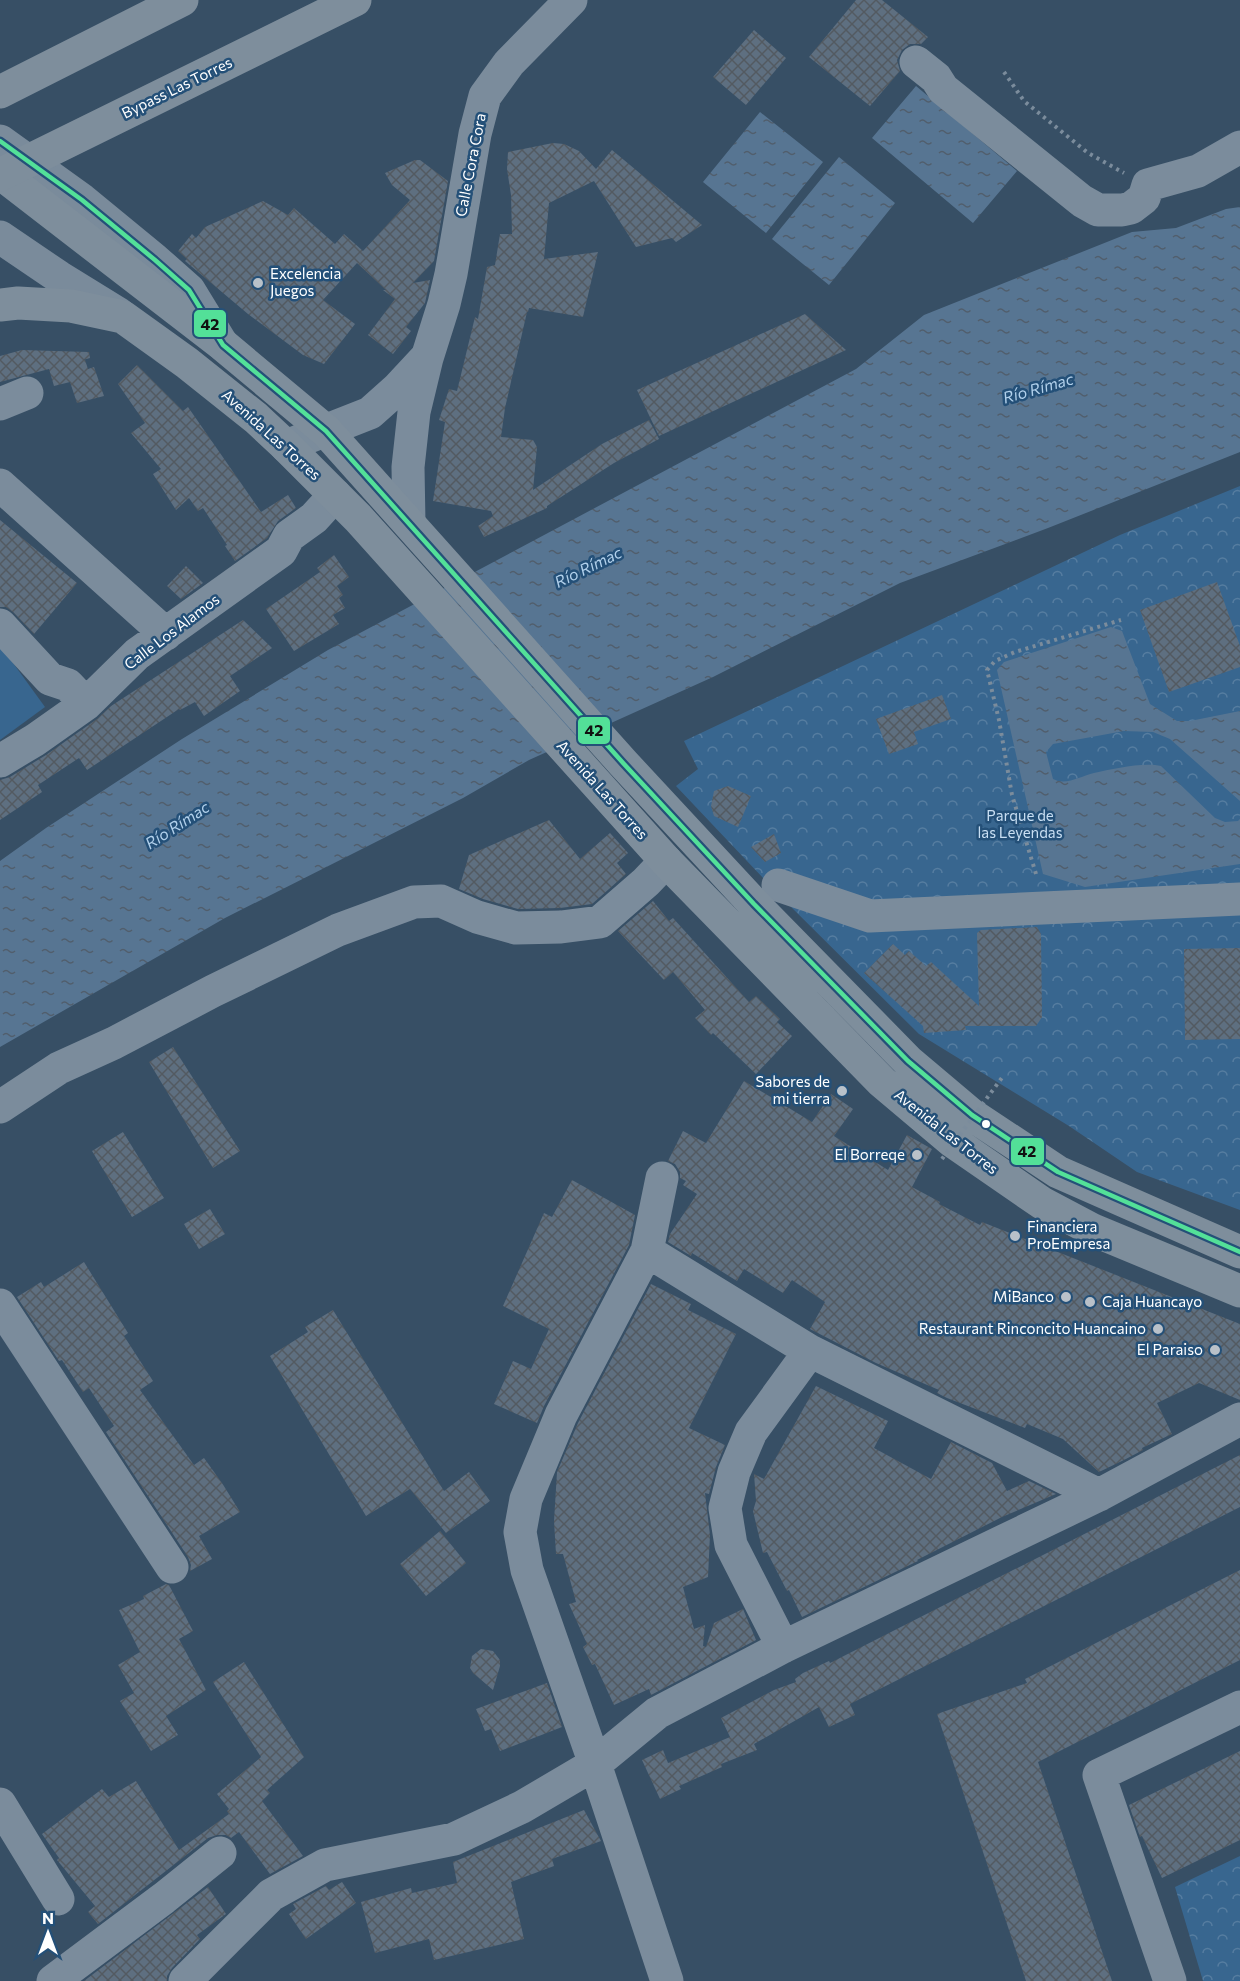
<svg xmlns="http://www.w3.org/2000/svg" width="1240" height="1981" viewBox="0 0 1240 1981" font-family="Commissioner,sans-serif">
	<style>
		.green { fill: #38668f }
		.park { fill: url(#park-crowns) }
		.water { fill: url(#water-ripples) }
		.building { fill: url(#building-cross-hatch) }
		.lines { fill: none; stroke-linecap: round; stroke-linejoin: round }
		.path { stroke: #7b8c9c; stroke-width: 4; stroke-dasharray: 3 4.5; stroke-linecap: butt }
		.minor { stroke: #7b8c9c; stroke-width: 33 }
		.major { stroke: #7a8b9b; stroke-width: 33 }
		.highway { stroke: #7e8e9c; stroke-width: 33 }
		.path-bridge { stroke: #7b8c9c; stroke-width: 4; stroke-dasharray: 3 4.5; stroke-linecap: butt }
		.highway-bridge { stroke: #7e8e9c; stroke-width: 33 }
		.bus-1-casing { stroke: #245078; stroke-width: 9 }
		.bus-1 { stroke: #53e098; stroke-width: 4.5 }
		.poi-dot { fill: #b9c1c9; stroke: #245078; stroke-width: 2 }
		.bus-dot { fill: #fff; stroke: #245078; stroke-width: 2 }
		.labels { text-anchor: middle; stroke-width: 5; stroke-linejoin: round; paint-order: stroke }
		.street-label { font-size: 15px; fill: #fff; stroke: #245078 }
		.poi-label { font-size: 15px; fill: #fff; stroke: #245078; text-anchor: end }
		.park-label { font-size: 15px; fill: #c9dff3; stroke: #245078 }
		.water-label { font-size: 16px; font-style: italic; fill: #b1d0eb; stroke: #245078 }
		.line-badge { stroke: #245078; stroke-width: 2 }
		.pale-badge-label { font-size: 16px; text-anchor: middle; font-weight: bold; fill: #111 }
	</style>
	<defs>
		<pattern id="park-crowns" width="20" height="18" patternUnits="userSpaceOnUse" patternTransform="scale(1.5)"><rect width="20" height="18" fill="#38668f"/><path d="M2 6a3 3 0 1 1 6 0M12 15a3 3 0 1 1 6 0" fill="none" stroke="#567da0"/></pattern>
		<pattern id="water-ripples" width="26" height="14" patternUnits="userSpaceOnUse" patternTransform="scale(1.5)"><rect width="26" height="14" fill="#577592"/><path d="M2 4q2-2 4 0t4 0M15 11q2-2 4 0t4 0" fill="none" stroke="#515e6c"/></pattern>
		<pattern id="building-cross-hatch" width="8" height="8" patternUnits="userSpaceOnUse" patternTransform="scale(1.5)"><rect width="8" height="8" fill="#5e6f80"/><path d="M0 0l8 8M0 8l8-8" fill="none" stroke="#535a61"/></pattern>
	</defs>
	<rect width="100%" height="100%" fill="#374f65"/>
	<path class="green" d="M 0,645 L 45,707 L 0,740 Z"/>
	<path class="park" d="M 1240,486 L 1240,1210 L 1137,1172 L 1069,1126 L 919,1034 L 782,898 L 676,786 L 698,769 L 684,741 L 1120,535 Z
		M 1240,1856 L 1240,1981 L 1203,1981 L 1175,1887 Z"/>
	<path class="water" d="M 916,86 L 1017,171 L 973,223 L 872,138 Z
		M 760,112 L 823,162 L 766,233 L 703,182 Z
		M 839,157 L 895,203 L 829,285 L 772,239 Z
		M 1240,207 L 1240,452 L 1048,528 L 900,583 L 713,677 L 529,760 L 463,798 L 225,918 L 0,1047 L 0,861 L 46,828 L 182,739 L 328,650 L 856,369 L 924,315 L 1132,232 L 1176,228 L 1226,209 Z
		M 1111,627 L 1122,631 L 1150,704 L 1177,721 L 1190,721 L 1240,711 L 1240,801 L 1170,739 L 1153,732 L 1124,731 L 1053,744 L 1046,752 L 1053,779 C 1066,786 1081,776 1094,773 C 1113,769 1143,762 1161,766 L 1215,818 L 1225,822 L 1238,821 L 1240,819 L 1240,864 L 1085,887 L 1043,874 L 997,670 L 1004,662 Z"/>
	<path class="building" d="M 856,0 L 882,0 L 928,37 L 921,44 L 910,44 L 902,50 L 897,60 L 900,71 L 870,106 L 809,57 Z
		M 754,30 L 786,58 L 746,105 L 713,77 Z
		M 553,143 L 564,144 L 579,151 L 596,169 L 612,150 L 702,225 L 676,242 L 672,238 L 636,247 L 594,181 L 549,203 L 544,259 L 598,252 L 583,317 L 529,308 L 528,312 L 527,312 L 505,408 L 501,437 L 533,440 L 537,447 L 533,490 L 602,444 L 649,420 L 659,439 L 614,463 L 547,506 L 547,508 L 484,537 L 478,526 L 493,516 L 491,511 L 433,501 L 445,422 L 439,420 L 449,389 L 457,391 L 475,317 L 478,319 L 487,267 L 495,265 L 500,234 L 512,234 L 511,195 L 507,169 L 508,152 Z
		M 415,160 L 420,160 L 448,181 L 434,261 L 413,283 L 430,280 L 425,303 L 406,327 L 411,331 L 393,354 L 368,335 L 395,299 L 383,290 L 386,290 L 357,263 L 323,300 L 355,324 L 324,364 L 303,355 L 248,314 L 185,261 L 187,259 L 178,251 L 192,234 L 196,238 L 205,227 L 263,201 L 288,215 L 294,208 L 335,244 L 344,234 L 363,251 L 410,200 L 392,185 L 385,173 Z
		M 805,314 L 846,350 L 659,436 L 637,390 Z
		M 22,350 L 89,352 L 90,358 L 83,360 L 85,360 L 88,369 L 94,367 L 104,396 L 77,403 L 70,382 L 54,386 L 49,369 L 0,382 L 0,356 Z
		M 137,365 L 183,411 L 188,407 L 261,512 L 288,495 L 296,508 L 278,521 L 267,538 L 235,561 L 225,546 L 227,545 L 203,508 L 198,511 L 189,498 L 176,510 L 153,474 L 161,469 L 131,433 L 145,423 L 118,384 Z
		M 0,520 L 77,583 L 34,634 L 13,612 L 6,607 L 0,607 Z
		M 334,555 L 349,577 L 337,586 L 343,595 L 339,598 L 345,608 L 333,615 L 339,624 L 294,651 L 266,609 L 320,572 L 317,568 Z
		M 186,566 L 203,583 L 181,599 L 167,586 Z
		M 1217,582 L 1240,646 L 1240,667 L 1169,692 L 1140,610 Z
		M 243,620 L 272,648 L 230,676 L 240,691 L 204,716 L 195,702 L 180,710 L 179,709 L 87,770 L 79,758 L 38,785 L 42,792 L 0,820 L 0,780 L 10,777 L 46,755 L 97,719 L 111,706 Z
		M 942,695 L 951,719 L 914,732 L 918,744 L 889,754 L 876,719 Z
		M 728,786 L 751,796 L 738,827 L 714,816 L 711,806 L 714,791 Z
		M 549,820 L 580,859 L 610,833 L 628,853 L 617,863 L 626,874 L 592,904 L 560,908 L 518,909 L 483,899 L 459,889 L 469,855 Z
		M 774,834 L 781,853 L 765,862 L 751,847 Z
		M 653,901 L 669,921 L 673,918 L 749,1002 L 756,996 L 780,1019 L 777,1022 L 792,1036 L 756,1074 L 713,1033 L 711,1035 L 695,1018 L 705,1010 L 673,972 L 664,980 L 618,931 Z
		M 1037,927 L 1041,934 L 1042,1017 L 1036,1026 L 965,1026 L 966,1030 L 924,1033 L 923,1026 L 864,973 L 893,944 L 905,955 L 909,951 L 926,966 L 931,962 L 979,1006 L 977,933 L 981,930 Z
		M 1240,948 L 1240,1039 L 1185,1040 L 1184,949 Z
		M 173,1047 L 240,1151 L 213,1168 L 149,1062 Z
		M 744,1081 L 812,1122 L 831,1094 L 853,1109 L 834,1136 L 888,1170 L 907,1135 L 932,1149 L 912,1187 L 940,1202 L 939,1204 L 980,1225 L 982,1222 L 1240,1324 L 1240,1400 L 1199,1383 L 1157,1403 L 1172,1434 L 1142,1448 L 1143,1450 L 1124,1460 L 1099,1472 L 1063,1439 L 1027,1424 L 1025,1428 L 947,1398 L 937,1393 L 939,1390 L 876,1363 L 810,1329 L 825,1302 L 792,1280 L 783,1293 L 744,1269 L 737,1281 L 692,1253 L 691,1256 L 668,1242 L 670,1234 L 697,1194 L 683,1185 L 686,1181 L 680,1178 L 680,1172 L 675,1164 L 668,1161 L 683,1131 L 706,1143 Z
		M 123,1132 L 164,1198 L 132,1217 L 92,1151 Z
		M 572,1180 L 635,1215 L 629,1245 L 544,1406 L 537,1423 L 494,1404 L 513,1361 L 531,1369 L 549,1329 L 503,1306 L 544,1213 L 552,1217 Z
		M 210,1209 L 225,1234 L 199,1249 L 184,1224 Z
		M 84,1262 L 128,1333 L 124,1336 L 153,1381 L 140,1390 L 194,1465 L 204,1458 L 222,1483 L 240,1512 L 199,1536 L 212,1559 L 190,1571 L 191,1565 L 188,1557 L 106,1432 L 114,1426 L 89,1388 L 83,1392 L 62,1360 L 59,1361 L 17,1297 L 41,1282 L 44,1287 Z
		M 651,1284 L 691,1304 L 688,1310 L 736,1334 L 689,1428 L 725,1445 L 716,1467 L 709,1494 L 705,1493 L 710,1535 L 708,1577 L 683,1587 L 694,1629 L 705,1625 L 703,1646 L 706,1647 L 714,1623 L 743,1609 L 756,1640 L 651,1695 L 649,1689 L 614,1705 L 595,1664 L 592,1665 L 583,1647 L 587,1644 L 569,1604 L 576,1602 L 563,1554 L 556,1554 L 554,1521 L 557,1472 L 578,1423 Z
		M 333,1310 L 444,1491 L 469,1472 L 490,1501 L 446,1533 L 410,1489 L 366,1516 L 270,1356 L 308,1332 L 305,1327 Z
		M 816,1386 L 888,1421 L 874,1448 L 931,1479 L 951,1442 L 992,1463 L 1007,1491 L 1029,1481 L 1056,1494 L 1002,1517 L 917,1560 L 918,1561 L 802,1617 L 789,1590 L 787,1591 L 767,1552 L 763,1553 L 753,1511 L 756,1501 L 754,1474 L 764,1479 Z
		M 1240,1455 L 1240,1507 L 850,1704 L 855,1715 L 829,1727 L 819,1707 L 754,1744 L 757,1750 L 721,1764 L 722,1767 L 679,1786 L 681,1789 L 660,1799 L 642,1760 L 663,1750 L 668,1763 L 730,1737 L 721,1718 L 774,1690 L 796,1682 L 795,1679 L 803,1673 L 829,1661 L 830,1663 Z
		M 440,1531 L 466,1563 L 426,1596 L 400,1564 Z
		M 1240,1570 L 1240,1660 L 1038,1762 L 1112,1981 L 1026,1981 L 937,1714 L 1027,1683 L 1025,1679 Z
		M 166,1584 L 169,1585 L 193,1631 L 179,1639 L 206,1690 L 166,1716 L 178,1735 L 151,1751 L 120,1701 L 134,1693 L 118,1665 L 140,1652 L 119,1610 L 144,1599 L 143,1596 Z
		M 481,1649 L 493,1651 L 500,1660 L 500,1666 L 493,1690 L 473,1673 L 470,1668 L 472,1656 Z
		M 244,1662 L 304,1757 L 267,1790 L 270,1793 L 262,1801 L 303,1856 L 270,1874 L 239,1832 L 231,1838 L 226,1835 L 217,1835 L 208,1838 L 98,1924 L 88,1912 L 95,1906 L 57,1860 L 59,1858 L 42,1834 L 102,1789 L 109,1797 L 136,1781 L 179,1850 L 229,1814 L 227,1811 L 229,1809 L 217,1794 L 261,1757 L 213,1682 Z
		M 547,1683 L 562,1727 L 500,1751 L 491,1729 L 485,1731 L 476,1709 Z
		M 1240,1751 L 1240,1840 L 1162,1878 L 1142,1836 L 1140,1837 L 1129,1805 Z
		M 584,1810 L 601,1841 L 552,1859 L 554,1866 L 511,1882 L 524,1939 L 434,1960 L 429,1939 L 375,1953 L 361,1902 L 411,1888 L 412,1893 L 457,1883 L 453,1862 Z
		M 342,1882 L 356,1903 L 306,1939 L 289,1914 L 296,1909 L 293,1904 L 326,1886 L 329,1890 Z
		M 208,1887 L 226,1914 L 197,1935 L 200,1939 L 172,1968 L 167,1976 L 167,1981 L 84,1981 Z"/>
	<g class="lines">
		<path class="path" d="M 1004,72 L 1024,101 L 1088,153 L 1124,173
			M 1036,874 L 1012,795 L 999,720 L 987,670 L 995,661 L 1015,652 L 1121,620"/>
		<path class="minor" d="M 916,62 L 936,78 L 943,89 L 1082,201 L 1098,210 L 1122,210 L 1131,208 L 1144,198 L 1148,185 L 1198,171 L 1240,147
			M 0,404 L 27,393
			M 286,446 L 370,413 L 398,388 L 425,359
			M 0,485 L 166,634
			M 409,523 L 408,467 L 414,412 L 427,358 L 444,304 L 451,274 L 475,134 L 485,96 L 509,63 L 571,0
			M 0,625 L 50,679 L 68,685 L 86,704
			M 0,761 L 35,740 L 86,704 L 137,654 L 281,551 L 289,536 L 314,518 L 335,495
			M 778,885 L 870,916 L 1240,899
			M 0,1107 L 59,1068 L 114,1043 L 213,991 L 338,930 L 414,902 L 441,901 L 477,917 L 516,928 L 561,927 L 600,922 L 646,882 L 666,861
			M 662,1178 L 647,1251 L 561,1415 L 526,1499 L 520,1532 L 527,1570 L 595,1764 L 667,1981
			M 647,1251 L 810,1351 L 1099,1495
			M 0,1305 L 172,1567
			M 783,1647 L 731,1545 L 725,1508 L 734,1472 L 751,1432 L 810,1351
			M 0,1804 L 58,1899
			M 53,1981 L 164,1898 L 220,1853
			M 185,1981 L 271,1895 L 325,1865 L 454,1839 L 522,1807 L 595,1764 L 657,1713 L 783,1647 L 1099,1495 L 1240,1419
			M 1170,1981 L 1099,1775 L 1240,1707"/>
		<path class="major" d="M 0,141 L 82,200 L 155,260 L 189,290 L 222,344
			M 0,237 L 59,277 L 119,314"/>
		<path class="highway" d="M 0,92 L 182,0
			M 0,173 L 223,345 L 326,431 L 624,764 L 754,904 L 908,1061 L 972,1115 L 1058,1172 L 1240,1252
			M 0,305 L 18,303 L 71,306 L 123,317 L 187,363 L 256,418 L 286,446 L 358,518 L 666,861 L 882,1082 L 952,1141 L 1042,1203 L 1093,1230 L 1240,1291"/>
		<path class="path-bridge" d="M 942,1159 L 1004,1075"/>
		<path class="highway-bridge" d="M 0,175 L 355,0"/>
		<g class="bus-1-casing">
			<path id="bus-1" d="M 0,141 L 82,200 L 155,260 L 189,290 L 223,345 L 326,431 L 624,764 L 754,904 L 908,1061 L 972,1115 L 1058,1172 L 1240,1252"/>
		</g>
		<use href="#bus-1" class="bus-1"/>
	</g>
	<g class="poi-dot">
		<circle cx="258" cy="283" r="6"/>
		<circle cx="842" cy="1091" r="6"/>
		<circle cx="917" cy="1155" r="6"/>
		<circle cx="1015" cy="1236" r="6"/>
		<circle cx="1066" cy="1297" r="6"/>
		<circle cx="1090" cy="1302" r="6"/>
		<circle cx="1158" cy="1329" r="6"/>
		<circle cx="1215" cy="1350" r="6"/>
	</g>
	<circle class="bus-dot" cx="986" cy="1124" r="5"/>
	<g class="labels">
		<g class="street-label">
			<text transform="translate(177 88) rotate(-26)" y="5">Bypass Las Torres</text>
			<text transform="translate(471 165) rotate(-79)" y="5">Calle Cora Cora</text>
			<text transform="translate(271 435) rotate(42)" y="5">Avenida Las Torres</text>
			<text transform="translate(172 632) rotate(-37)" y="5">Calle Los Alamos</text>
			<text transform="translate(602 790) rotate(48)" y="5">Avenida Las Torres</text>
			<text transform="translate(946 1132) rotate(38)" y="5">Avenida Las Torres</text>
		</g>
		<g class="poi-label">
			<text x="270" y="279" text-anchor="start">Excelencia<tspan x="270" dy="17">Juegos</tspan></text>
			<text x="830" y="1087">Sabores de<tspan x="830" dy="17">mi tierra</tspan></text>
			<text x="905" y="1160">El Borreqe</text>
			<text x="1027" y="1232" text-anchor="start">Financiera<tspan x="1027" dy="17">ProEmpresa</tspan></text>
			<text x="1054" y="1302">MiBanco</text>
			<text x="1102" y="1307" text-anchor="start">Caja Huancayo</text>
			<text x="1146" y="1334">Restaurant Rinconcito Huancaino</text>
			<text x="1203" y="1355">El Paraiso</text>
		</g>
		<g class="park-label">
			<text x="1020" y="821">Parque de<tspan x="1020" dy="17">las Leyendas</tspan></text>
		</g>
		<g class="water-label">
			<text transform="translate(1038 388) rotate(-16)" y="6">Río Rímac</text>
			<text transform="translate(588 567) rotate(-26)" y="6">Río Rímac</text>
			<text transform="translate(177 825) rotate(-33)" y="6">Río Rímac</text>
		</g>
	</g>
	<g class="line-badge">
		<rect x="193" y="309" width="34" height="29" rx="6" fill="#53e098"/>
		<rect x="577" y="716" width="34" height="29" rx="6" fill="#53e098"/>
		<rect x="1010" y="1137" width="35" height="29" rx="6" fill="#53e098"/>
	</g>
	<g class="pale-badge-label">
		<text x="210" y="330">42</text>
		<text x="594" y="736">42</text>
		<text x="1027" y="1157">42</text>
	</g>
	<g transform="translate(48 1933)" stroke="#245078" stroke-width="4.5" paint-order="stroke">
	<path d="M0-4.5L10 22L0 15L-10 22Z" fill="#ffffff"/>
	<text y="-9" font-size="16" font-weight="bold" text-anchor="middle" fill="#ffffff">N</text>
	</g>
</svg>
